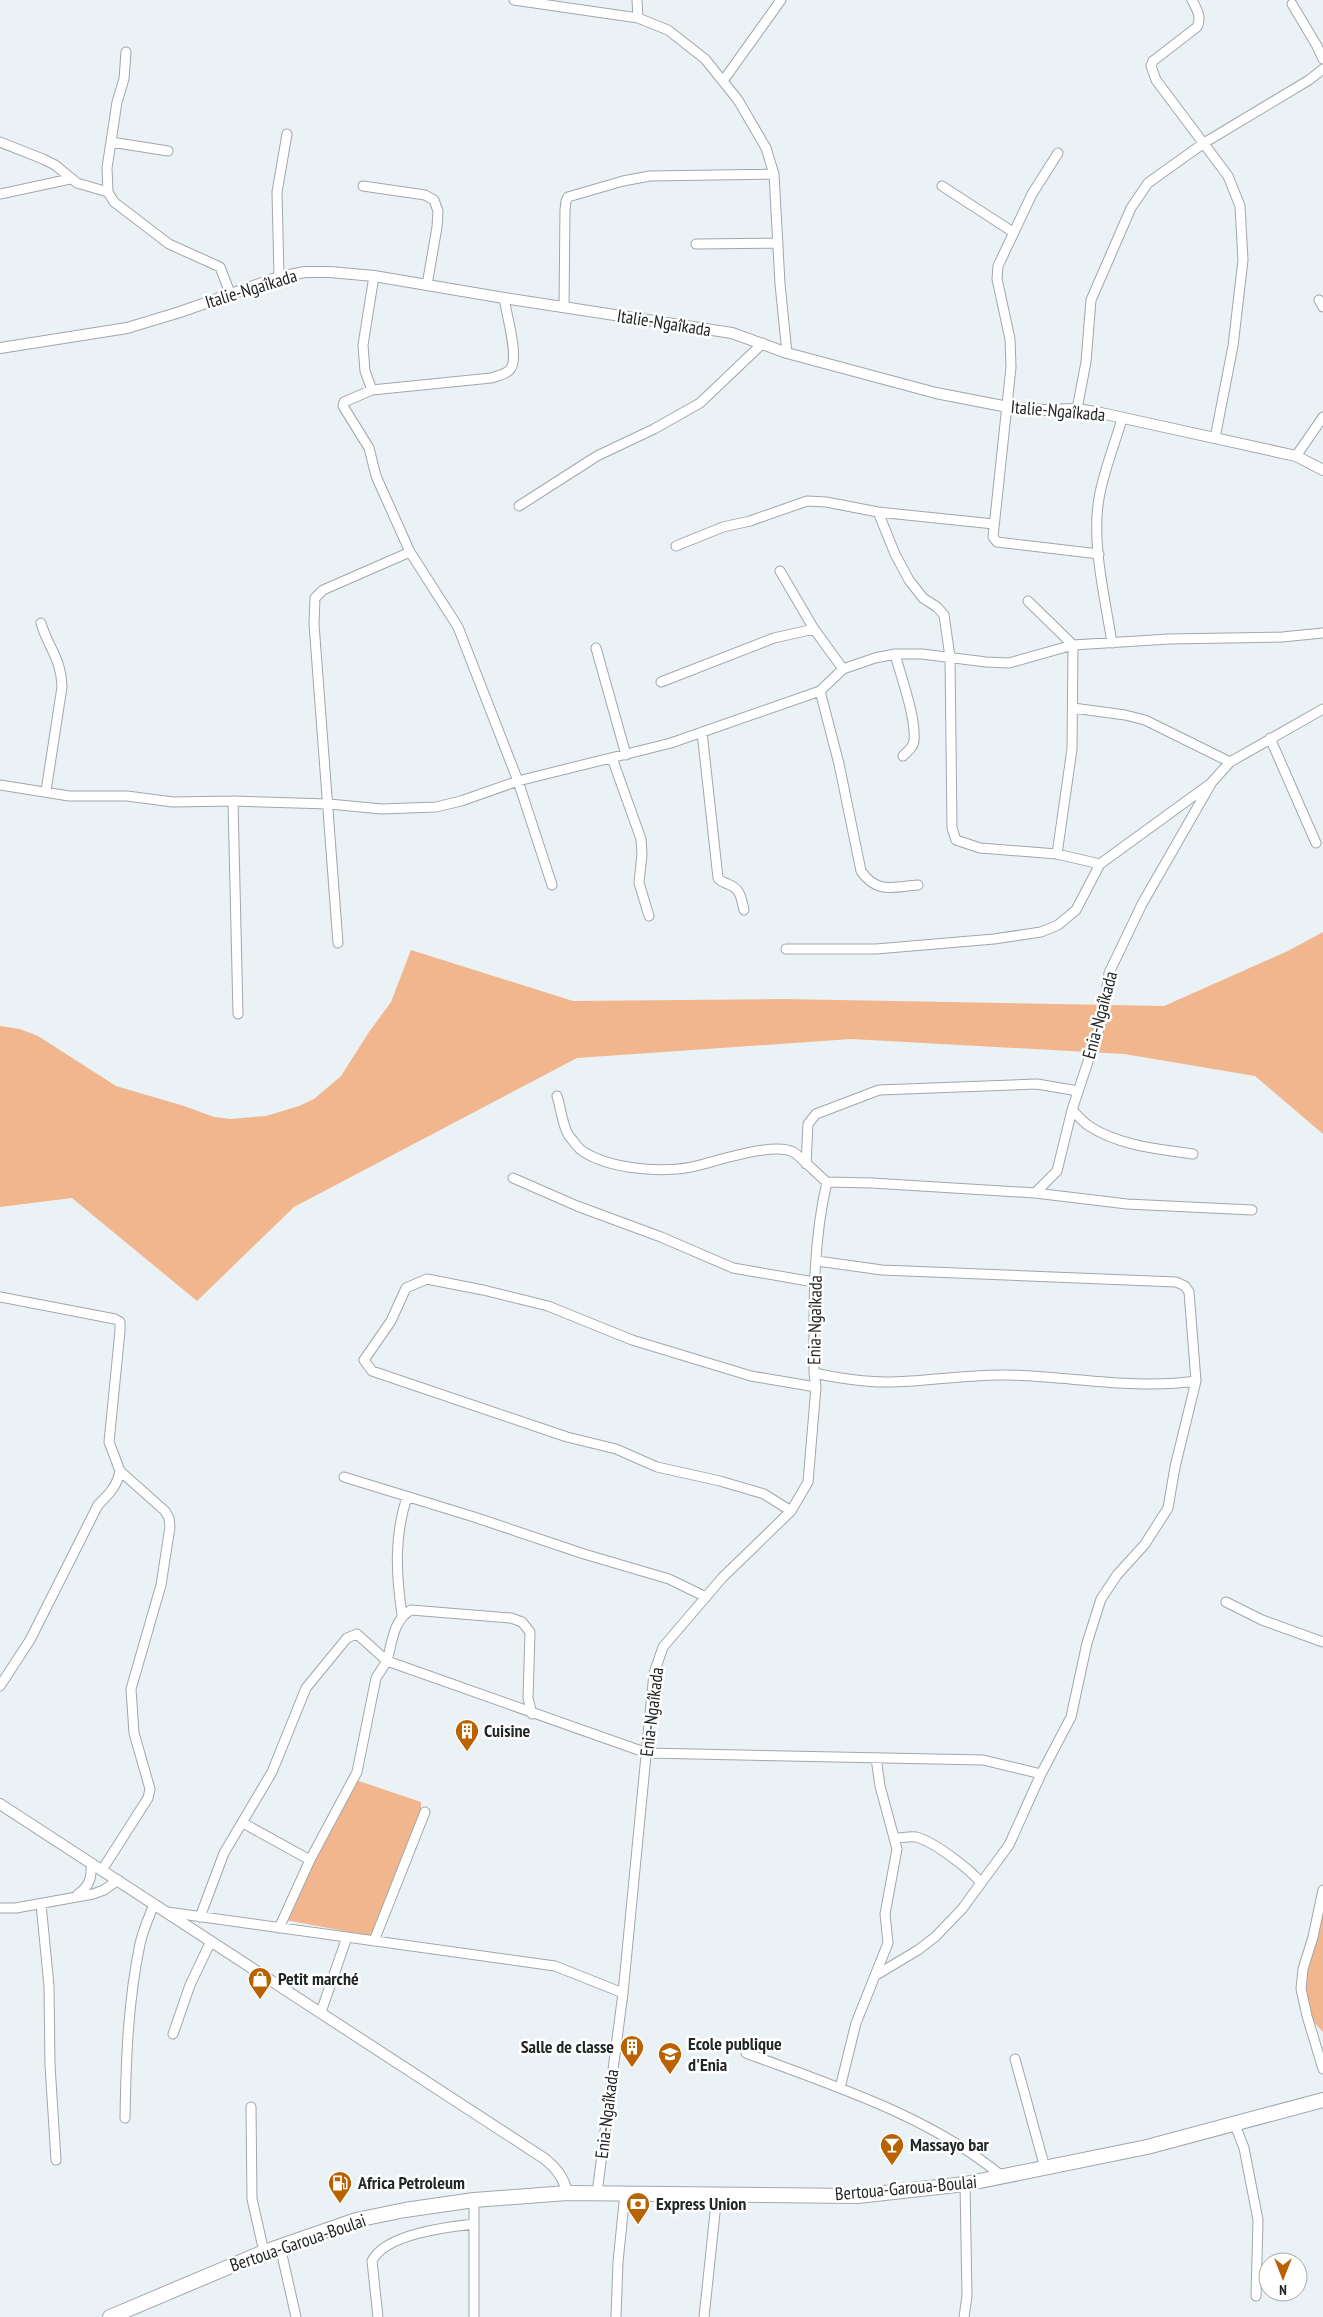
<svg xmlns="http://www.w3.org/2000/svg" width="1323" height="2317" viewBox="0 0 1323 2317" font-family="'PT Sans Narrow',sans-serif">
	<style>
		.green { fill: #f1b68d }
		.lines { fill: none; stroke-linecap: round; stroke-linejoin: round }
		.minor-casing { stroke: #a1a7aa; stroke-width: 11 }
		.tertiary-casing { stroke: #a1a7aa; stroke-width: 12 }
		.trunk-casing { stroke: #a1a7aa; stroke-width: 16 }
		.minor { stroke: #fff; stroke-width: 9 }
		.tertiary { stroke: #fff; stroke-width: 10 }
		.trunk { stroke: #fff; stroke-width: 14 }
		.labels { text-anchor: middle; stroke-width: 5; stroke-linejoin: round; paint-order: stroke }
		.street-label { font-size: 18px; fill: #232627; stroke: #fff }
		.poi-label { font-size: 18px; font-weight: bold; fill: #232627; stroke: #fff; text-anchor: start }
	</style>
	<rect width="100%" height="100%" fill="#ebf2f5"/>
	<path class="green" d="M 1323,932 L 1323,1134 L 1255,1076 L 1124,1054 L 851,1039 L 577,1058 L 294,1207 L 197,1301 L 72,1198 L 0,1207 L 0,1026 L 20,1029 L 38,1036 L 116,1086 L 184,1106 L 214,1117 L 231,1119 L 266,1116 L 299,1106 L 314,1099 L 341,1076 L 369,1032 L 391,1002 L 411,950 L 573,1001 L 783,999 L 1164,1006 L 1288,951 Z
		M 353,1779 L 421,1802 L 421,1827 L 377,1937 L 285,1920 Z
		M 1323,1885 L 1323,2032 L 1311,2019 L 1303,1988 L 1312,1953 Z"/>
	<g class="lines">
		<g class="minor-casing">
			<path id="minor" d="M 514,0 L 638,18 L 668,30 L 705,59 L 738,100 L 766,148 L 774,174 L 780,284 L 787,353
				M 637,0 L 638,18
				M 1192,0 C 1197,10 1202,17 1197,27 L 1153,61 L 1151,66 L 1156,80 L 1228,176 L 1240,206 L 1243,260 L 1233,346 L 1215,438
				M 1292,4 L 1317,46 L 1323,59
				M 126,52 L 124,79 L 117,102 L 107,168 L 108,192 L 114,202 L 169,244 L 220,267 L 230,293
				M 723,81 L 781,0
				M 0,142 L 43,159 L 55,165 L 77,183 L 108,192
				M 111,142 L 168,151
				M 1058,153 L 1032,194 L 998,266 L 997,279 L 1010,339 L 1011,367 L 993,537 L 997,542 L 1099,554
				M 363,186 L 425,195 L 434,200 L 438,211 L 437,227 L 427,285
				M 942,186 L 1013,232
				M 0,194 L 70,179
				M 696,244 L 778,243
				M 279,277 L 277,192 L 287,134
				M 504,298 C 506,313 519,356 511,368 C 508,374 497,376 491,378 L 372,390 L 344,402 L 343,406 L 369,448 L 376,476 L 410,552 L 458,627 L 518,781 L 552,885
				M 1319,300 L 1323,307
				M 564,307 L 565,210 L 566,201 L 568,197 L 623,181 L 650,176 L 774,174
				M 372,390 L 365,371 L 363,345 L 374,276
				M 1077,409 L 1086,362 L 1091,300 L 1131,208 L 1148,183 L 1204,143 L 1309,80 L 1323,69
				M 1296,456 L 1323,417
				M 519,506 L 597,456 L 654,429 L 700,403 L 763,343
				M 878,512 L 895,554 L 909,580 L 923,598 L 937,607 L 944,615 L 950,657 L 952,828 L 956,840 L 980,848 L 1057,854 L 1100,864
				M 676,546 L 723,527 L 750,521 L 807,501 L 826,502 L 878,512 L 994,524
				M 780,571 L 814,629 L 843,669
				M 1028,601 L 1073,645 L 1072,749 L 1057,854
				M 41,623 C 48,648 61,657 62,687 L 46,791
				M 1112,643 C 1105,597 1090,539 1100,493 C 1105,468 1115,443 1122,419
				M 596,648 L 626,755
				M 895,654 C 901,677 916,717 914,740 C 914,747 908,751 903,756
				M 661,682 L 774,638 L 814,629
				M 820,691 L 839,764 L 861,871 C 877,894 893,887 918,885
				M 1073,708 L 1125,715 L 1145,720 L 1230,762
				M 702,732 L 718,878 C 721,882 723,882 728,884 C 741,889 741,898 744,910
				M 1270,738 L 1316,843
				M 612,758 L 641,839 L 642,854 L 639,883 L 649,916
				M 0,785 L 69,796 L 127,796 L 173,802 L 233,801 L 329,804 L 382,809 L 436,807 L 461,801 L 518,781 L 671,743 L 820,691 L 843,669 L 875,658 L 895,654 L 922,654 L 986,662 L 1009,663 L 1073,645 L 1169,639 L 1282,637 L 1323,633
				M 233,801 L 238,1014
				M 338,943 L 314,624 L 315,598 L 323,590 L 410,552
				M 786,949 L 876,949 L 994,939 L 1041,932 L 1058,925 L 1076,910 L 1100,864 L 1210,784
				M 557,1096 C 561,1108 562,1125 569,1136 C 573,1140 577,1147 581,1150 C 609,1170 668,1174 700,1165 C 720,1160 774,1142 793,1152 C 798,1154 820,1177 827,1182
				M 1072,1110 C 1077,1115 1083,1122 1089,1126 C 1120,1146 1158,1149 1193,1154
				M 806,1164 L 808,1124 L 816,1114 L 879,1090 L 1037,1084 L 1078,1091
				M 513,1178 L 577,1206 L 661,1237 L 733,1268 L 814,1282
				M 1035,1193 L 1127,1204 L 1252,1210
				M 817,1261 L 882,1270 L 1176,1282 L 1185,1286 L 1189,1292 L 1196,1381 L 1175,1467 L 1168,1508 L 1145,1544 L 1117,1575 L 1101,1599 L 1087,1643 L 1071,1717 L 1041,1774 L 1009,1845 L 962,1909 L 935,1937 L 918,1950 L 878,1974
				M 0,1297 L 115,1319 L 120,1322 L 120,1331 L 109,1442 L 120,1471 L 165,1511 L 169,1518 L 170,1527 L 161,1585 L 131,1689 L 134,1733 L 150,1789 L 148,1798 L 102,1870
				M 814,1373 C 838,1378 861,1382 886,1382 C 926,1382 966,1374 1007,1375 C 1069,1376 1134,1390 1196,1381
				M 344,1477 L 474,1517 L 584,1554 L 669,1579 L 706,1597
				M 791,1511 L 764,1494 L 720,1481 L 657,1467 L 616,1449 L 567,1437 L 372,1371 L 364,1360 L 391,1321 L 406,1288 L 427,1279 L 483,1290 L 548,1306 L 632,1340 L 751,1376 L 816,1387
				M 1226,1602 L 1262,1620 L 1323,1642
				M 402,1615 C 396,1574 394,1536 407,1497
				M 0,1686 L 30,1640 L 98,1505 C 108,1495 117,1487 120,1471
				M 243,1823 L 310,1860
				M 896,1838 C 902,1838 910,1836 916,1837 C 933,1841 970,1869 981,1883
				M 1323,1890 L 1313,1937 L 1303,1969 L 1301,1989 L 1307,2016 L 1323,2069
				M 78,1894 C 90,1886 92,1877 91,1863
				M 41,1904 L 49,1986 L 50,2065 L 56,2160
				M 0,1908 L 16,1908 L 93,1894 L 104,1890 L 118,1880
				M 167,1912 L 555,1966 L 623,1993
				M 200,1917 L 224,1853 L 272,1772 L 306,1688 L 347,1638 L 357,1634 L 387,1661 C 392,1643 393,1620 411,1610 L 511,1618 L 522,1622 L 530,1632 L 528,1698 L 532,1714
				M 279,1928 L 310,1860 L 357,1772 L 376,1678 L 387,1661 L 647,1753 L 983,1760 L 1041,1774
				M 374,1941 L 425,1812
				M 321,2012 L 347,1937
				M 173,2034 L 190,1985 L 211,1941
				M 746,2053 C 834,2086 930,2116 1003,2177
				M 1015,2059 L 1045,2168
				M 840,2088 L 856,2023 L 888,1943 L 885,1914 L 897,1849 L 880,1786 L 876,1758
				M 251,2107 L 252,2199 L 264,2252
				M 125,2118 C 126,2059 128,2001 140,1944 C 143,1930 149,1917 154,1904
				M 1235,2125 L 1244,2148 L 1258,2220 L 1256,2296
				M 597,2193 L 623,1993 L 654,1673 L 663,1647 L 722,1578 L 791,1511 L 808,1482 L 816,1387 L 814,1373 C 814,1309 812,1245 827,1182 L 872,1183 L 1035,1193 L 1057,1171 L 1072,1110 L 1102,1019 L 1109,973 L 1142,904 L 1212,782 L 1230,762 L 1323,709
				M 474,2200 L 474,2317
				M 280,2246 L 296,2317
				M 378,2317 L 372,2261 C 385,2234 447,2227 474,2224
				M 616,2317 L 618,2262 L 625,2193
				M 704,2317 L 717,2194
				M 964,2317 L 967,2296 L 965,2184"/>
		</g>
		<g class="tertiary-casing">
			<path id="tertiary" d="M 0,348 L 127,328 L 180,312 L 279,277 L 305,272 L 330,272 L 374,276 L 504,298 L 732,333 L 787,353 L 936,393 L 1008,407 L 1044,410 L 1077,409 L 1101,413 L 1296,456 L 1323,470
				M 0,1804 L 545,2159 C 557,2169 564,2178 567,2193"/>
		</g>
		<g class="trunk-casing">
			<path id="trunk" d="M 110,2317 L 264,2252 L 356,2220 L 405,2210 L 474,2200 L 567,2193 L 858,2196 L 965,2184 L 1147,2147 L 1323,2100"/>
		</g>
		<use href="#minor" class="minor"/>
		<use href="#tertiary" class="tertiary"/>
		<use href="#trunk" class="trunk"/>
	</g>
	<defs>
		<g id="building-pin" transform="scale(1.25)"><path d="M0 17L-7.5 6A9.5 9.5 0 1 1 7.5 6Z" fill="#bb6200" stroke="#fff"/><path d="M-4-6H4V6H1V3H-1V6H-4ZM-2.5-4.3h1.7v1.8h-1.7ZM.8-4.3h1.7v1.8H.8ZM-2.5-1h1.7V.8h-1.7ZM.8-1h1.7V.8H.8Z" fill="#fff"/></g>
		<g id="shop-pin" transform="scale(1.25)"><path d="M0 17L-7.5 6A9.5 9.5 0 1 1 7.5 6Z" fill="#bb6200" stroke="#fff"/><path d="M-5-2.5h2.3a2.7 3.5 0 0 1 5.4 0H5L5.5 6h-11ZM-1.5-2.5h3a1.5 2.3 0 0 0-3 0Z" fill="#fff"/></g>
		<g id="school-pin" transform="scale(1.25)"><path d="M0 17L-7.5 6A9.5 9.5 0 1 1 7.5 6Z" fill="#bb6200" stroke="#fff"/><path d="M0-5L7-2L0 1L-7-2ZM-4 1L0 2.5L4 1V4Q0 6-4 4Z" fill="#fff"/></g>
		<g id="bar-pin" transform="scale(1.25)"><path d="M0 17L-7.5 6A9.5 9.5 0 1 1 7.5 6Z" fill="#bb6200" stroke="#fff"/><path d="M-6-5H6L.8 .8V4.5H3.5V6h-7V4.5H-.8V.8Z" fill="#fff"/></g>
		<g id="fuel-pin" transform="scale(1.25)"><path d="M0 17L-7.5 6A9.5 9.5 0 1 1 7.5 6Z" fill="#bb6200" stroke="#fff"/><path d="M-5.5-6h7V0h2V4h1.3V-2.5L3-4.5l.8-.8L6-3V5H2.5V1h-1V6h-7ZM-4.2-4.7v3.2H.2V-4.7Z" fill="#fff"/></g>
		<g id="bank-pin" transform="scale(1.25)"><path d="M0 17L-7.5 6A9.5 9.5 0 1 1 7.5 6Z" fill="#bb6200" stroke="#fff"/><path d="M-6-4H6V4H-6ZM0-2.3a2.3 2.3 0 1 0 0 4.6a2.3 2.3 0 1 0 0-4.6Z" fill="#fff"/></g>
	</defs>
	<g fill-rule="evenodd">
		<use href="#building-pin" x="467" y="1731"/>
		<use href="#shop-pin" x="260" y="1979"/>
		<use href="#building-pin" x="632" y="2047"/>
		<use href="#school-pin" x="670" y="2054"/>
		<use href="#bar-pin" x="892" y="2145"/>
		<use href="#fuel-pin" x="340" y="2183"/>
		<use href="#bank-pin" x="638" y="2204"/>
	</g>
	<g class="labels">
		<g class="street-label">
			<text transform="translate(251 289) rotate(-17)" y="6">Italie-Ngaîkada</text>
			<text transform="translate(664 323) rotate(9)" y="6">Italie-Ngaîkada</text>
			<text transform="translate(1058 411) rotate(5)" y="6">Italie-Ngaîkada</text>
			<text transform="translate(1100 1015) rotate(-75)" y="6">Enia-Ngaîkada</text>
			<text transform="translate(815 1320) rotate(-89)" y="6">Enia-Ngaîkada</text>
			<text transform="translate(652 1712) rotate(-83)" y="6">Enia-Ngaîkada</text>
			<text transform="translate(607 2114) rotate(-83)" y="6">Enia-Ngaîkada</text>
			<text transform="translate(906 2188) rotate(-5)" y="6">Bertoua-Garoua-Boulai</text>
			<text transform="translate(298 2243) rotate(-19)" y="6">Bertoua-Garoua-Boulai</text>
		</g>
		<g class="poi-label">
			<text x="484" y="1737">Cuisine</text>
			<text x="278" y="1985">Petit marché</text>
			<text x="688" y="2050">Ecole publique<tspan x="688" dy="21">d'Enia</tspan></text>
			<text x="614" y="2053" text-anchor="end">Salle de classe</text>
			<text x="910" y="2151">Massayo bar</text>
			<text x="358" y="2189">Africa Petroleum</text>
			<text x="656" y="2210">Express Union</text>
		</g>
	</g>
	<g transform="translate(1283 2277) rotate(180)"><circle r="24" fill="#ffffff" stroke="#a7a8a9"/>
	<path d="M0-4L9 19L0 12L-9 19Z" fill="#bb6200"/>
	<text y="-8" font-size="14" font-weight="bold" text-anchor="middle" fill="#232627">N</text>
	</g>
</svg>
